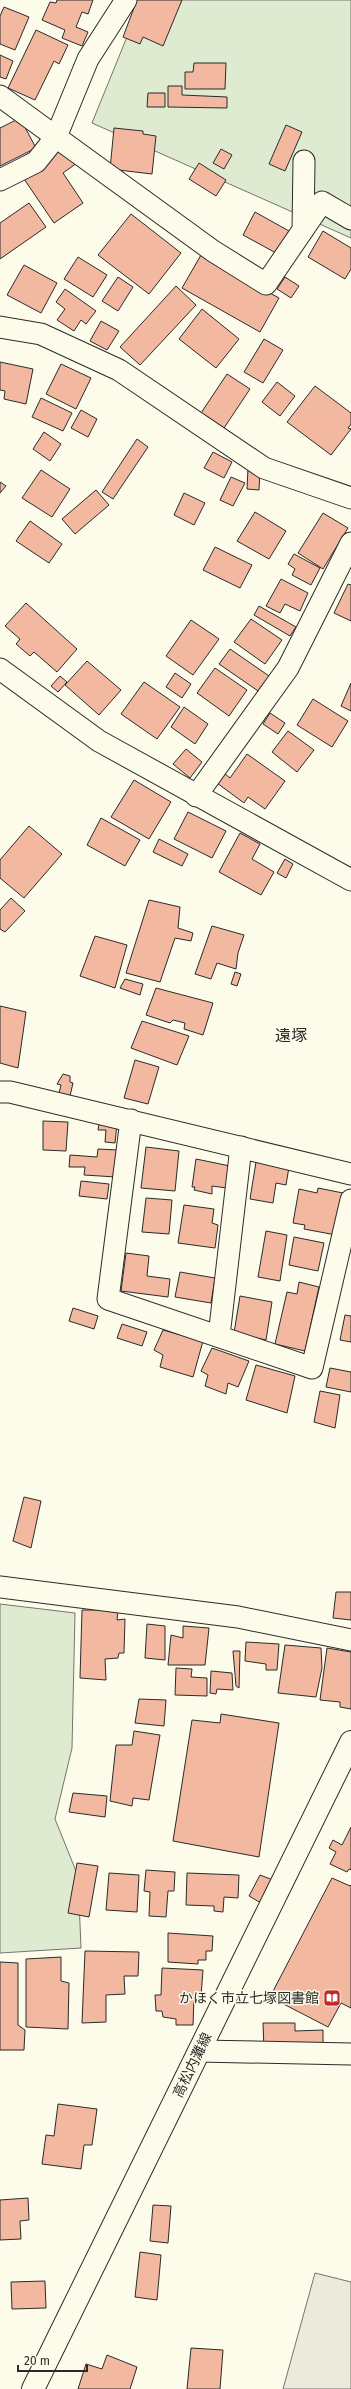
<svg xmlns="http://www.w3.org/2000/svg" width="351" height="2389" viewBox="0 0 351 2389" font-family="'Fira Sans','Noto Sans JP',sans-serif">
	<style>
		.green { fill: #deebd1; stroke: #74746e }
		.parking { fill: #eceadb; stroke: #74746e }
		.building { fill: #f2b8a0; stroke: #2b2b2b }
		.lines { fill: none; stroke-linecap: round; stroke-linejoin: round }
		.minor-casing { stroke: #2b2b2b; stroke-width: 23 }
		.secondary-casing { stroke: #2b2b2b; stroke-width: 24 }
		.minor { stroke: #fdfbea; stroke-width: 21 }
		.secondary { stroke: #fdfbea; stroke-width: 22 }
		.labels { text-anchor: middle; stroke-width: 3; stroke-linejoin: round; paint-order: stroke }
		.poi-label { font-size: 14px; fill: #2b2b2b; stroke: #fdfbea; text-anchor: end }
		.street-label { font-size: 14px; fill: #2b2b2b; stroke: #fdfbea }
		.quarter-label { font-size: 16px; fill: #2b2b2b; stroke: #fdfbea }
	</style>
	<rect width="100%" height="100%" fill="#fdfbea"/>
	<path class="green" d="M 142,0 L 351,0 L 351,238 L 92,123 Z
		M 0,1604 L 75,1613 L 72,1748 L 55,1819 L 78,1876 L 81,1948 L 0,1953 Z"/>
	<path class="parking" d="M 315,2273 L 351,2282 L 351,2389 L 283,2389 Z"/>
	<path class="building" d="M 57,0 L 93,0 L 88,14 L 82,12 L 76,27 L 88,32 L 82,46 L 62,38 L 65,30 L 42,20 L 50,2 L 56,3 Z
		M 137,0 L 182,0 L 163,46 L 143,37 L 140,44 L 123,37 Z
		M 4,7 L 29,17 L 15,50 L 0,44 L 0,16 Z
		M 36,30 L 68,45 L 59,64 L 54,61 L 35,100 L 8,88 Z
		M 0,55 L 13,61 L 6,79 L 0,77 Z
		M 194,63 L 226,63 L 225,89 L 185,89 L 185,72 L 193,72 Z
		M 168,86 L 182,86 L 182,95 L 227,97 L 227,108 L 168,107 Z
		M 148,93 L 165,93 L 165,107 L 147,107 Z
		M 20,118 L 36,148 L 0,166 L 0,128 Z
		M 286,125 L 302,132 L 285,171 L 269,164 Z
		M 114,128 L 143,131 L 143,134 L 156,136 L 152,174 L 110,169 Z
		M 66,146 L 77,163 L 63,173 L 83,203 L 54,223 L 22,176 Z
		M 221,149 L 232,155 L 224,169 L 213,163 Z
		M 199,163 L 226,180 L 216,196 L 189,179 Z
		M 29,203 L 46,227 L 0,259 L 0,223 Z
		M 255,212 L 289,231 L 276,253 L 243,235 Z
		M 131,214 L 181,253 L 149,294 L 98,255 Z
		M 323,231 L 351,248 L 351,269 L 345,279 L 308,257 Z
		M 201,255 L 279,298 L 260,332 L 182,288 Z
		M 78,257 L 107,275 L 93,297 L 64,279 Z
		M 24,265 L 57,283 L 41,313 L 7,295 Z
		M 118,277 L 133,287 L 118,311 L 102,301 Z
		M 285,277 L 299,286 L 291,298 L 277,289 Z
		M 176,286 L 196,305 L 140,365 L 120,347 Z
		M 65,289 L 96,311 L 86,324 L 81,320 L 74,331 L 57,320 L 65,309 L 56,302 Z
		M 202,309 L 239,339 L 216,368 L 179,339 Z
		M 101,321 L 119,331 L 107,350 L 90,341 Z
		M 264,339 L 283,350 L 263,383 L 244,372 Z
		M 0,362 L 33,369 L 26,404 L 4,399 L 5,391 L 0,390 Z
		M 61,364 L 91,378 L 76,409 L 46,394 Z
		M 227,374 L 250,389 L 224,428 L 201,413 Z
		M 277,382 L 295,396 L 280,416 L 262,402 Z
		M 315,386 L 351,413 L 351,424 L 348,428 L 351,429 L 331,455 L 287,422 Z
		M 41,398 L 72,413 L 63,431 L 32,417 Z
		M 81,410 L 97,419 L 88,437 L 71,428 Z
		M 44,432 L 61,444 L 50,461 L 33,449 Z
		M 137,439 L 148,447 L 113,499 L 102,492 Z
		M 213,452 L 232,462 L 224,478 L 204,468 Z
		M 248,468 L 260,469 L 259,490 L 247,489 Z
		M 41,470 L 70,489 L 52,517 L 22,498 Z
		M 231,477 L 245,483 L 233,506 L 220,500 Z
		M 0,482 L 6,486 L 0,493 Z
		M 96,490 L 109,505 L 75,534 L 62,519 Z
		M 184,493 L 205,503 L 194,525 L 174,515 Z
		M 255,512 L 286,531 L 269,559 L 237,541 Z
		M 323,513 L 348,528 L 323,569 L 298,553 Z
		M 30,521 L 62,544 L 49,563 L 16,541 Z
		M 215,547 L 252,565 L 240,588 L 203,570 Z
		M 294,554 L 320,568 L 311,585 L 292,575 L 295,569 L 288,564 Z
		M 281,579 L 308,593 L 300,611 L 285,604 L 280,613 L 266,606 Z
		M 348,584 L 351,585 L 351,621 L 334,613 Z
		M 26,603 L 77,649 L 57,672 L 34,652 L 30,656 L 16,644 L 20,639 L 5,626 Z
		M 259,606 L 296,627 L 290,636 L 254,615 Z
		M 251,619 L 282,640 L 265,664 L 234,642 Z
		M 191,620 L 219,639 L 193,675 L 166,656 Z
		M 230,649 L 272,678 L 261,693 L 219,664 Z
		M 87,661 L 121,690 L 99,715 L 65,685 Z
		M 215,668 L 247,690 L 229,716 L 197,693 Z
		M 175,673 L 191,684 L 182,698 L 166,687 Z
		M 60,676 L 67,682 L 58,692 L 51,686 Z
		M 144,682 L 180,707 L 157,739 L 121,714 Z
		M 351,683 L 351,711 L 341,706 Z
		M 313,699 L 348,721 L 332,747 L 297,725 Z
		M 184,707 L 208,724 L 195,744 L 171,727 Z
		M 270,713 L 285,723 L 278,734 L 263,724 Z
		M 288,731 L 314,750 L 297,772 L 272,752 Z
		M 186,749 L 202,762 L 190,778 L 173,764 Z
		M 247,754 L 285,781 L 265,809 L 248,797 L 244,803 L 217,783 L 224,773 L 230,778 Z
		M 134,780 L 171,802 L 149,839 L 111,817 Z
		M 188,812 L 226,831 L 212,858 L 174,839 Z
		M 101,818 L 140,840 L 125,866 L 87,845 Z
		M 29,826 L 62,854 L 24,898 L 0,878 L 0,860 Z
		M 240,833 L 260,844 L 252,859 L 274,872 L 261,895 L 219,872 Z
		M 159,839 L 188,854 L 182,866 L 153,852 Z
		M 285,859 L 293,864 L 286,878 L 277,873 Z
		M 11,898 L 25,911 L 5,932 L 0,929 L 0,910 Z
		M 149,900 L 180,907 L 178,928 L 193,933 L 191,941 L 175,938 L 160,982 L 126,973 Z
		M 212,926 L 244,935 L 238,953 L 236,969 L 217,963 L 211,979 L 195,974 Z
		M 95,936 L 127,945 L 115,988 L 80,976 Z
		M 235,972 L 241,974 L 237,986 L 231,984 Z
		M 125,979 L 143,984 L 140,995 L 120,988 Z
		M 156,988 L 213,1003 L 203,1035 L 184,1029 L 185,1023 L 173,1020 L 170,1023 L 146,1015 Z
		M 0,1006 L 26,1012 L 18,1068 L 0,1063 Z
		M 142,1021 L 189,1036 L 177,1065 L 131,1048 Z
		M 135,1060 L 159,1067 L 148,1104 L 124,1098 Z
		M 63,1074 L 70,1076 L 70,1082 L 73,1083 L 70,1096 L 59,1093 L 61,1085 L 57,1084 Z
		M 43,1121 L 68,1122 L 66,1151 L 43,1150 Z
		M 99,1123 L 117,1124 L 115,1143 L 105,1142 L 106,1130 L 98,1130 Z
		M 146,1147 L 179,1151 L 175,1191 L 141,1188 Z
		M 98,1149 L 118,1150 L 116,1177 L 84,1175 L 85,1167 L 69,1167 L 70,1155 L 97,1157 Z
		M 196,1159 L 230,1166 L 227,1188 L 212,1186 L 212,1194 L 194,1190 L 195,1187 L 192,1187 Z
		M 256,1162 L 289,1167 L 286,1185 L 276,1183 L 273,1203 L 250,1199 Z
		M 81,1181 L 109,1184 L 107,1199 L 79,1196 Z
		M 318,1188 L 343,1193 L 336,1235 L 304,1229 L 305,1225 L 293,1223 L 299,1189 L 317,1193 Z
		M 146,1198 L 172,1200 L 169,1234 L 142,1232 Z
		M 184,1205 L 214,1209 L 212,1223 L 218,1225 L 215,1248 L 178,1243 Z
		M 266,1231 L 287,1235 L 280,1281 L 258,1277 Z
		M 294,1237 L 324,1243 L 318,1271 L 289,1265 Z
		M 126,1253 L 149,1256 L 147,1276 L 170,1279 L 168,1297 L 121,1291 Z
		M 180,1272 L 215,1278 L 211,1303 L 175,1297 Z
		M 299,1282 L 319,1287 L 305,1351 L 275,1344 L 287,1292 L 297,1294 Z
		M 240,1296 L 272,1302 L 266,1340 L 234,1333 Z
		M 73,1308 L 98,1316 L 94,1329 L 69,1321 Z
		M 345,1315 L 351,1316 L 351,1342 L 340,1340 Z
		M 122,1324 L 147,1332 L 142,1346 L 117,1338 Z
		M 163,1330 L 203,1341 L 193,1377 L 160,1367 L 163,1355 L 154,1350 Z
		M 212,1348 L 249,1361 L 238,1387 L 228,1383 L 226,1394 L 205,1386 L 208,1375 L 201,1371 Z
		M 256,1365 L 295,1376 L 287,1413 L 246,1400 Z
		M 330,1368 L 351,1372 L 351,1392 L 326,1387 Z
		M 320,1391 L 340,1395 L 335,1428 L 314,1422 Z
		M 24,1497 L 41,1501 L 31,1548 L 13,1541 Z
		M 336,1592 L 351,1592 L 351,1620 L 333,1618 Z
		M 82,1610 L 118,1610 L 117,1620 L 125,1619 L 124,1653 L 119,1653 L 118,1658 L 105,1659 L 106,1680 L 80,1678 Z
		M 147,1624 L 165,1626 L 165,1660 L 145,1658 Z
		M 183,1626 L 209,1628 L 205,1665 L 168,1665 L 171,1635 L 183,1638 Z
		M 246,1642 L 279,1644 L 277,1670 L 266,1670 L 266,1664 L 245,1661 Z
		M 285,1645 L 321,1648 L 322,1668 L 316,1697 L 278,1693 Z
		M 327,1648 L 351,1652 L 351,1709 L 340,1707 L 340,1702 L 320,1700 Z
		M 233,1651 L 240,1651 L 239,1688 L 236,1686 Z
		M 176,1668 L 192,1669 L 191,1677 L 207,1678 L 207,1696 L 175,1695 Z
		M 211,1671 L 232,1673 L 233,1690 L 217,1689 L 216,1694 L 210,1693 Z
		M 139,1699 L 166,1700 L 164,1726 L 135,1723 Z
		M 221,1714 L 279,1723 L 259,1857 L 173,1841 L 192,1720 L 220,1723 Z
		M 134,1731 L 160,1735 L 149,1800 L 133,1798 L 132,1806 L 110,1801 L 116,1745 L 132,1745 Z
		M 73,1793 L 107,1796 L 105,1817 L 69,1812 Z
		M 351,1827 L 351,1870 L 349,1869 L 347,1872 L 330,1864 L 336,1852 L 329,1848 L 333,1840 L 342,1845 Z
		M 77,1863 L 98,1866 L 89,1917 L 68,1913 Z
		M 146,1870 L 175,1872 L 174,1891 L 168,1891 L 166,1917 L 149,1916 L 150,1892 L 144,1891 Z
		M 109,1873 L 139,1875 L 137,1912 L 106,1910 Z
		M 187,1873 L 239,1875 L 238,1898 L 224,1897 L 223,1912 L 214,1911 L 214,1906 L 186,1905 Z
		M 260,1875 L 273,1880 L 261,1903 L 249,1896 Z
		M 332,1878 L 350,1886 L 351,1885 L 351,2008 L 341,2003 L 328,2027 L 270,1997 Z
		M 168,1933 L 213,1936 L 212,1951 L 206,1951 L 206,1960 L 198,1960 L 198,1964 L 168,1962 Z
		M 85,1951 L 139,1952 L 138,1976 L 124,1976 L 125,1994 L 106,1995 L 106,2022 L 82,2023 Z
		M 61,1957 L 61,1981 L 69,1983 L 68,2029 L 26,2027 L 26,1959 Z
		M 0,1962 L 18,1963 L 18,2025 L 25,2030 L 24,2050 L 0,2050 Z
		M 162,1968 L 203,1970 L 201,1996 L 194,1997 L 193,2025 L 176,2025 L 176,2019 L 163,2017 L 162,2011 L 156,2011 L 155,1995 L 161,1995 Z
		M 263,2023 L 295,2023 L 295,2031 L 323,2030 L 323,2049 L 264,2050 Z
		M 58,2104 L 97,2109 L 92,2145 L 84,2145 L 81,2169 L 42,2164 L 46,2135 L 54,2136 Z
		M 28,2198 L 29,2220 L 20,2221 L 21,2239 L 0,2240 L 0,2200 Z
		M 153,2205 L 171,2206 L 168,2243 L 150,2241 Z
		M 140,2252 L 161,2255 L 157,2300 L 135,2297 Z
		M 45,2281 L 46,2308 L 12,2309 L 11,2282 Z
		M 191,2348 L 223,2350 L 220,2389 L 187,2389 Z
		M 107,2355 L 137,2367 L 130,2389 L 78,2389 L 86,2364 L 102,2369 Z"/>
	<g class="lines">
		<g class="minor-casing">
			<path id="minor" d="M 126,0 L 88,59 L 56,137 L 213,251 L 266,284 L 322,202 L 351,219
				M 0,96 L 56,137 L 36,162 L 0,180
				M 303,230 L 304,161
				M 0,327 L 41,334 L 119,370 L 264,468 L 351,498
				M 0,669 L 99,741 L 351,880
				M 196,796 L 288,668 L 351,543
				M 0,1092 L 10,1092 L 351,1174
				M 131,1120 L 108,1299 L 312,1368 L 351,1200
				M 219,1336 L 241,1147
				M 0,1587 L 238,1617 L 351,1640
				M 199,2051 L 351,2054"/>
		</g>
		<g class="secondary-casing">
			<path id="secondary" d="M 33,2389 L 351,1742"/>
		</g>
		<use href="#minor" class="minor"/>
		<use href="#secondary" class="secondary"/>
	</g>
	<defs>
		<g id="library-square" transform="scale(0.9)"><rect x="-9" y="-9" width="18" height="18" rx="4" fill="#c62828" stroke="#fdfbea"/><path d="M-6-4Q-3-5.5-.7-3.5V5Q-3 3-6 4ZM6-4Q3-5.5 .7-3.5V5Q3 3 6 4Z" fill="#fff"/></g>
	</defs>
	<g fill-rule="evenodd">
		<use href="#library-square" x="332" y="1998"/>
	</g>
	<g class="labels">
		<g class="poi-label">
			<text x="319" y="2003">かほく市立七塚図書館</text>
		</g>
		<g class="street-label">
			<text transform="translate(192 2065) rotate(-64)" y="5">高松内灘線</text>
		</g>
		<g class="quarter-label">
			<text x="291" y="1041">遠塚</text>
		</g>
	</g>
	<path d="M18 2365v6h69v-6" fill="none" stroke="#2b2b2b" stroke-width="2"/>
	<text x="24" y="2365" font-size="12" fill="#2b2b2b" stroke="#fdfbea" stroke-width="3" paint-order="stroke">20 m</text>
</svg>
